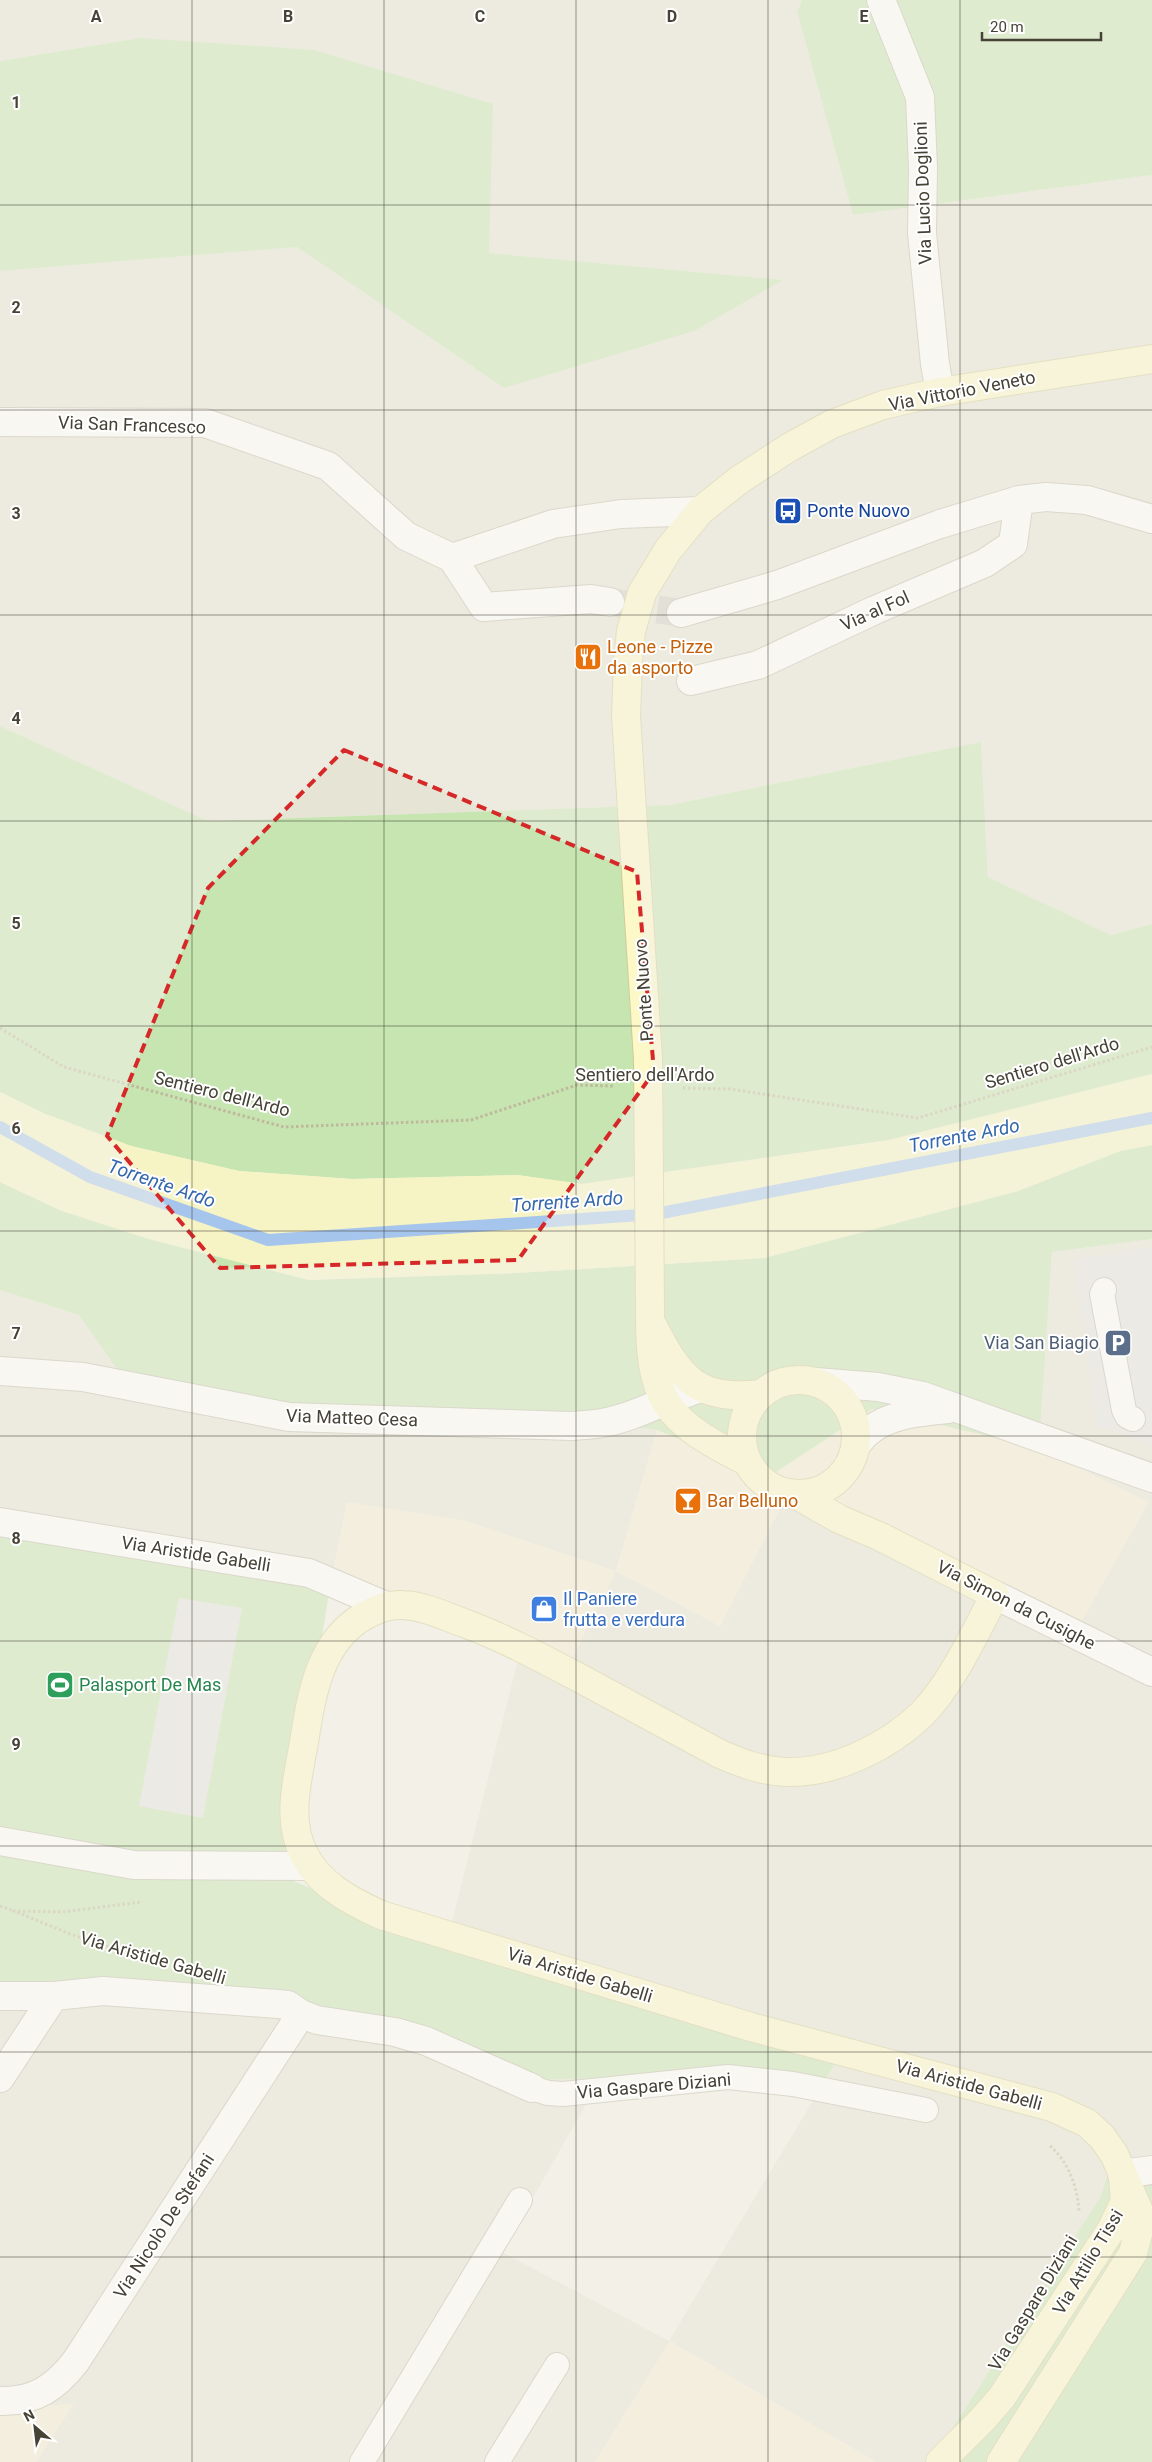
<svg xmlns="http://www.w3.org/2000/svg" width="1152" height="2462" viewBox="0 0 1152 2462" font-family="Roboto,sans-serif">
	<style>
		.residential { fill: #e6e4d5 }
		.commercial { fill: #f4ebd3 }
		.green { fill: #c6e5b1 }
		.sand { fill: #f6f3c4 }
		.parking { fill: #e4e3df }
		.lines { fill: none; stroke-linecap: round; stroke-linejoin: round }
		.stream { stroke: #a6c5ed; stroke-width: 12 }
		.minor-tunnel { stroke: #d0cec4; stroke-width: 28; stroke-dasharray: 28 14; stroke-linecap: butt }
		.service-casing { stroke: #bebaaa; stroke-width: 26 }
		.minor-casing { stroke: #bebaaa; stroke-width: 30 }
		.tertiary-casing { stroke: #bebaaa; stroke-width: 30 }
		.secondary-casing { stroke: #d1cb98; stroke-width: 30 }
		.path { stroke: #bfb89c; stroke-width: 3; stroke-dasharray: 2.5 2.5; stroke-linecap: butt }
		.service { stroke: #fff; stroke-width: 24 }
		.minor { stroke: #fff; stroke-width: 28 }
		.tertiary { stroke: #fff; stroke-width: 28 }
		.secondary { stroke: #fcf8c8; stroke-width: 28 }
		.secondary-bridge-casing { stroke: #d1cb98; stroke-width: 30; stroke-linecap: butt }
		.secondary-bridge { stroke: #fcf8c8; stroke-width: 28 }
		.marked { fill: none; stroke: #d62828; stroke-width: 4; stroke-dasharray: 10 6; stroke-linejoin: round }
		.grid { fill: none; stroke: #464236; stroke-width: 1; stroke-opacity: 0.55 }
		.labels { text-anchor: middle; stroke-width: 4; stroke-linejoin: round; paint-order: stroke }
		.street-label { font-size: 18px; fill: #464236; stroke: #fff }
		.transit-label { font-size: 18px; fill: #164399; stroke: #fff; text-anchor: start }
		.food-label { font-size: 18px; fill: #c56008; stroke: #fff; text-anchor: start }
		.service-label { font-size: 18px; fill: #4e5e75; stroke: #fff; text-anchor: end }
		.shop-label { font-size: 18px; fill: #366cbe; stroke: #fff; text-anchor: start }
		.leisure-label { font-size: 18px; fill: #27864d; stroke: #fff; text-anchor: start }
		.water-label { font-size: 19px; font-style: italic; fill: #3467ad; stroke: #fff }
		.grid-label { font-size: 16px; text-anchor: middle; font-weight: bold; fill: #464236; stroke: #fff; stroke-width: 4; stroke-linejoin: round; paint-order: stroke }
	</style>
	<rect width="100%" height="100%" fill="#f3f1e7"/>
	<path class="residential" d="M 0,0 L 802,0 L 797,12 L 853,215 L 1152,175 L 1152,924 L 1111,935 L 988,877 L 981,742 L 670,805 L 208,821 L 0,726 L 0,271 L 297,247 L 504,388 L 782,280 L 489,253 L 140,38 L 0,61 Z
		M 1152,1239 L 1152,2168 L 1111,2163 L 1101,2196 L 931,2462 L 876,2462 L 670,2341 L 595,2462 L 36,2462 L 73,2404 L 0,2408 L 0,1991 L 178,1986 L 541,2080 L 601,2078 L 502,2252 L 669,2341 L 838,2059 L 447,1942 L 520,1652 L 347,1502 L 332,1575 L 0,1530 L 0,1290 L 79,1315 L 123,1378 L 579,1419 L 657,1430 L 616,1571 L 720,1626 L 792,1485 L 1039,1448 L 1052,1252 Z"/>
	<path class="commercial" d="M 872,1409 L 1039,1448 L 1149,1502 L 1078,1628 L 792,1485 L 720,1626 L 616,1571 L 564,1675 L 333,1575 L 347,1502 L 463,1520 L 616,1571 L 657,1430 L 770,1476 Z
		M 670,2341 L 876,2462 L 595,2462 Z
		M 74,2404 L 36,2462 L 0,2462 L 0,2408 Z"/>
	<path class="green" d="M 802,0 L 1152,0 L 1152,175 L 853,215 L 797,12 Z
		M 140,38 L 314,50 L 493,104 L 489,253 L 783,280 L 694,331 L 504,388 L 297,247 L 0,271 L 0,61 Z
		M 0,726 L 208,821 L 670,805 L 981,742 L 988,877 L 1111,935 L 1152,924 L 1152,1074 L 889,1140 L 582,1184 L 517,1175 L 352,1179 L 239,1171 L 131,1146 L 43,1113 L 0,1092 Z
		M 1152,1145 L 1152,1239 L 1052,1252 L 1039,1448 L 872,1409 L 770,1476 L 657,1430 L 579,1419 L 278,1410 L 123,1378 L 79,1315 L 0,1290 L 0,1182 L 62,1211 L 149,1239 L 309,1280 L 516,1273 L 764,1258 L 1018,1191 L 1120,1151 Z
		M 0,1530 L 332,1575 L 283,1877 L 447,1942 L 838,2059 L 824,2082 L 601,2078 L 541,2080 L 409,2023 L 0,1991 Z
		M 1111,2163 L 1152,2168 L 1152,2462 L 931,2462 L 1101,2196 Z"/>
	<path class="sand" d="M 1152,1074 L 1152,1145 L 1120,1151 L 1018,1191 L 764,1258 L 516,1273 L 309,1280 L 149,1239 L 62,1211 L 0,1182 L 0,1092 L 43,1113 L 131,1146 L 239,1171 L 352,1179 L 517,1175 L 582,1184 L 889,1140 Z"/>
	<path class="parking" d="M 1152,1247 L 1152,1444 L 1097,1426 L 1073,1259 Z
		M 179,1598 L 242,1608 L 203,1818 L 139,1806 Z"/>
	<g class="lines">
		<path class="stream" d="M 0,1127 L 90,1177 L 268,1240 L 656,1214 L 1152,1118"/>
		<path class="minor-tunnel" d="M 616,603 L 681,613"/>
		<g class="service-casing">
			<path id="service" d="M 1104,1290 L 1102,1294 L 1124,1410 L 1127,1416 L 1133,1419
				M 532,2088 L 548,2093 L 563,2094 L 728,2077 L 793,2084 L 926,2110
				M 362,2462 L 520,2200
				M 497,2462 L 557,2365"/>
		</g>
		<g class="minor-casing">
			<path id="minor" d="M 881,0 L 920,97 L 923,168 L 922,233 L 935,364 L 940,392
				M 0,422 L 205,423 L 328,466 L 406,536 L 452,558 L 553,524 L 621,514 L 700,511
				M 452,558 L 484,607 L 591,599 L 610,602
				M 681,613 L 777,585 L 940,524 L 1019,500 L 1046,497 L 1087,500 L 1152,519
				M 691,681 L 758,665 L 875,610 L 985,563 L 1013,544 L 1019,500
				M 0,1371 L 83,1377 L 289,1417 L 571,1426 C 581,1425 592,1425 602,1423 C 637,1417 668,1397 702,1388
				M 0,1522 L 309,1573 L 386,1606
				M 995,1595 L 1152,1672
				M 0,1841 L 134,1865 L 310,1866
				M 0,1996 L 54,1996 L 103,1991 L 278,2004 L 288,2005 L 301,2014 L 317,2020 L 395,2032 L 426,2041 L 532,2088
				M 0,2078 L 54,1996
				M 1122,2174 L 1152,2170
				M 0,2401 C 35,2402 56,2387 76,2361 L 301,2014"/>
		</g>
		<g class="tertiary-casing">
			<path id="tertiary" d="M 816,1382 L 878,1387 L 923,1396 L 1152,1478
				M 856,1446 C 875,1415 915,1412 948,1409"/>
		</g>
		<g class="secondary-casing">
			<path id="secondary" d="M 628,661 L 631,631 L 642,593 L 668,550 L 700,511 L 739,480 L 790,447 L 832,424 L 883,405 L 940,392 L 1152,359
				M 650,1308 C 649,1400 664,1420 746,1461
				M 653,1326 C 680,1379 697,1401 761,1394
				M742 1437a57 57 0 1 1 114 0a57 57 0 1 1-114 0Z
				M 797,1495 L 839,1519 L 881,1537 L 995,1595 C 976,1631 951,1685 922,1714 C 888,1747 833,1774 785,1772 C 762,1771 741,1763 720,1754 C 676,1730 631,1706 587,1682 C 547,1661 507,1639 464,1623 C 444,1616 425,1606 403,1605 C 389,1604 376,1609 364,1616 C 317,1643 311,1700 303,1748 C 297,1781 287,1820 303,1852 C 318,1884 350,1901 381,1915 L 751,2027 L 1052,2107 L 1087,2123 L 1102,2137 L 1114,2154 L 1139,2211 L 1140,2226 L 1133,2253 L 1001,2462
				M 940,2462 L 982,2420 L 1002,2397 L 1111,2230 L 1125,2201 L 1123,2178"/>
		</g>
		<path class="path" d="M 0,1028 L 64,1067 L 284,1127 L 471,1120 L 577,1085 L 614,1086
			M 683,1088 L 730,1089 L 918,1118 L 1152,1047
			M 0,1906 L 14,1911
			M 137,1956 L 70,1934 L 14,1911 L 62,1912 L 141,1902
			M 1050,2146 C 1069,2162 1078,2189 1079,2212"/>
		<use href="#service" class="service"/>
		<use href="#minor" class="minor"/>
		<use href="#tertiary" class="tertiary"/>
		<use href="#secondary" class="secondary"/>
		<g class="secondary-bridge-casing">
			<path id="secondary-bridge" d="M 628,661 L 626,716 L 648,1059 L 650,1308"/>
		</g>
		<use href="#secondary-bridge" class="secondary-bridge"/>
	</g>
	<path d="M0 0H1152V2462H0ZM 344,750 L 637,872 L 654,1072 L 518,1260 L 220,1268 L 107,1136 L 208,888 Z" fill="#f3f1e7" fill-opacity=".55" fill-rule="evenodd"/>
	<path class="marked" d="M 344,750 L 637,872 L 654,1072 L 518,1260 L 220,1268 L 107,1136 L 208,888 Z"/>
	<path class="grid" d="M 192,0 L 192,2462M 384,0 L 384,2462M 576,0 L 576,2462M 768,0 L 768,2462M 960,0 L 960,2462M 0,205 L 1152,205M 0,410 L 1152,410M 0,615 L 1152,615M 0,821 L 1152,821M 0,1026 L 1152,1026M 0,1231 L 1152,1231M 0,1436 L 1152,1436M 0,1641 L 1152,1641M 0,1846 L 1152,1846M 0,2052 L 1152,2052M 0,2257 L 1152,2257"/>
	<defs>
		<g id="bus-square" transform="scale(1.4375)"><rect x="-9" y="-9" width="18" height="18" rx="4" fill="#1a4fb4" stroke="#fff"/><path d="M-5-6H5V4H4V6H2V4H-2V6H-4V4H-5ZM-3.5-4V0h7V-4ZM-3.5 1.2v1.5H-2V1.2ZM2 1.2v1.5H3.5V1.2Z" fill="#fff"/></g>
		<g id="restaurant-square" transform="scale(1.4375)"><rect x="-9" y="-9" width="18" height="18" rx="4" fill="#e8710a" stroke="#fff"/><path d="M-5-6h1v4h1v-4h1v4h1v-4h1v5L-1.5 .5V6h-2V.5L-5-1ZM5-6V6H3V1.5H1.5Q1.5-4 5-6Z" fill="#fff"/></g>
		<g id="parking-square" transform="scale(1.4375)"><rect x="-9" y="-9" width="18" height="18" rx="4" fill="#5c6f8a" stroke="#fff"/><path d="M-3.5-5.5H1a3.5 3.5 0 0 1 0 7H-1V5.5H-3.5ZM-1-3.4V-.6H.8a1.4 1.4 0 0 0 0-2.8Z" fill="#fff"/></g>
		<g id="bar-square" transform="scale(1.4375)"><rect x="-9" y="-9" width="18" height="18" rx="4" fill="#e8710a" stroke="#fff"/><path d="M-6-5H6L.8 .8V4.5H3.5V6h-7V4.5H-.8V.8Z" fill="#fff"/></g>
		<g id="shop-square" transform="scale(1.4375)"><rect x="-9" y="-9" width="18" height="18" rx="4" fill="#3f7fe0" stroke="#fff"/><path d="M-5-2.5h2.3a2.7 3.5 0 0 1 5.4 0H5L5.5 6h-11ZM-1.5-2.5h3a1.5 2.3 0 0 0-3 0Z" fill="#fff"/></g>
		<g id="stadium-square" transform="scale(1.4375)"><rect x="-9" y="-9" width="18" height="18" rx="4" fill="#2e9e5b" stroke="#fff"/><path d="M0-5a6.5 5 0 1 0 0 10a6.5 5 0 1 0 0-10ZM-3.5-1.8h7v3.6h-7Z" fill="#fff"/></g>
	</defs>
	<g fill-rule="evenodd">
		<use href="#bus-square" x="788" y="511"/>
		<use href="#restaurant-square" x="588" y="657"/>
		<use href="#parking-square" x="1118" y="1343"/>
		<use href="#bar-square" x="688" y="1501"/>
		<use href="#shop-square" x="544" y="1609"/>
		<use href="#stadium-square" x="60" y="1685"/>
	</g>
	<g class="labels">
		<g class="street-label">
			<text transform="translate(923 193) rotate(-92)" y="6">Via Lucio Doglioni</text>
			<text transform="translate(962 391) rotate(-11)" y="6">Via Vittorio Veneto</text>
			<text transform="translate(132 425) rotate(2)" y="6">Via San Francesco</text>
			<text transform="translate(875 611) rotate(-24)" y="6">Via al Fol</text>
			<text transform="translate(644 990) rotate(-94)" y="6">Ponte Nuovo</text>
			<text transform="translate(1052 1063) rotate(-17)" y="6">Sentiero dell'Ardo</text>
			<text x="645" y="1081">Sentiero dell'Ardo</text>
			<text transform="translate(222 1094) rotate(14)" y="6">Sentiero dell'Ardo</text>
			<text transform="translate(352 1418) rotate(2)" y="6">Via Matteo Cesa</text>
			<text transform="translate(196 1554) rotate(9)" y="6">Via Aristide Gabelli</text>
			<text transform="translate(1016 1605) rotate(27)" y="6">Via Simon da Cusighe</text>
			<text transform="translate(153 1958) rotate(16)" y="6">Via Aristide Gabelli</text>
			<text transform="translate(580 1975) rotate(17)" y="6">Via Aristide Gabelli</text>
			<text transform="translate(969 2085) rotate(15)" y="6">Via Aristide Gabelli</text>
			<text transform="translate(654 2086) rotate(-5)" y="6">Via Gaspare Diziani</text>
			<text transform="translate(164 2226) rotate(-57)" y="6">Via Nicolò De Stefani</text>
			<text transform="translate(1088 2262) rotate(-59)" y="6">Via Attilio Tissi</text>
			<text transform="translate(1033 2303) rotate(-59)" y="6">Via Gaspare Diziani</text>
		</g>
		<g class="transit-label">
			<text x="807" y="517">Ponte Nuovo</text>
		</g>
		<g class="food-label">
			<text x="607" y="653">Leone - Pizze<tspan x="607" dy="21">da asporto</tspan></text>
			<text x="707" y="1507">Bar Belluno</text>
		</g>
		<g class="service-label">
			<text x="1099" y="1349">Via San Biagio</text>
		</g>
		<g class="shop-label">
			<text x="563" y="1605">Il Paniere<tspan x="563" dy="21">frutta e verdura</tspan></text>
		</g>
		<g class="leisure-label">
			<text x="79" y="1691">Palasport De Mas</text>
		</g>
		<g class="water-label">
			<text transform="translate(964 1135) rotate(-11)" y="7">Torrente Ardo</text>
			<text transform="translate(162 1183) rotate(19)" y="7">Torrente Ardo</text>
			<text transform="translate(567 1201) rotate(-4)" y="7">Torrente Ardo</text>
		</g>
	</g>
	<g class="grid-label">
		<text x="96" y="22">A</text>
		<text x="288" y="22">B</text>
		<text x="480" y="22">C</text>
		<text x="672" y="22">D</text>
		<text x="864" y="22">E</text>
		<text x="16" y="108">1</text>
		<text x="16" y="313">2</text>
		<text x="16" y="519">3</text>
		<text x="16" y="724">4</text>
		<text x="16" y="929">5</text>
		<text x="16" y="1134">6</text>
		<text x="16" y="1339">7</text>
		<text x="16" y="1544">8</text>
		<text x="16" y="1750">9</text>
	</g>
	<g transform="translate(35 2427) rotate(332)" stroke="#ffffff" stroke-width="4" paint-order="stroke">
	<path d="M0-4L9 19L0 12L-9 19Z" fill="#464236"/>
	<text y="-8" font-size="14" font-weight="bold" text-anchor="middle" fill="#464236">N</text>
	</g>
	<path d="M982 32v8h119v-8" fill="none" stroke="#464236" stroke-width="2.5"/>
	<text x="990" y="32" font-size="15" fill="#464236" stroke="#ffffff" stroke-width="4" paint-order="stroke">20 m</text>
</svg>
